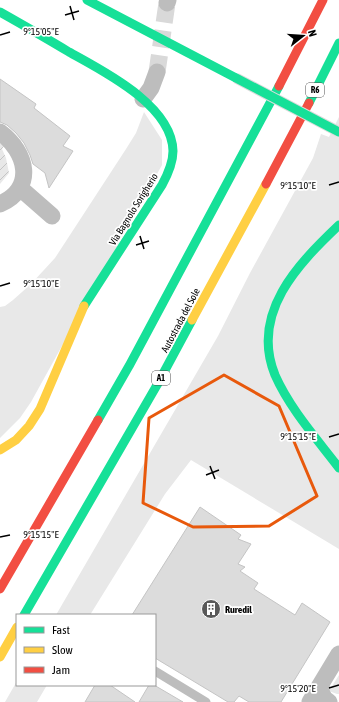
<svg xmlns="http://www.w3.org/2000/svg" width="339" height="702" viewBox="0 0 339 702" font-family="'Asap Condensed',sans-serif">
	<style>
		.grass { fill: #e8e8e8 }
		.garden { fill: url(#garden-furrows) }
		.building { fill: #dcdcdc; stroke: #c4c4c4 }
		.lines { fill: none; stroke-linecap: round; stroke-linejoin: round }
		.street-tunnel { stroke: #d9d9d9; stroke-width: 17; stroke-dasharray: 17 8; stroke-linecap: butt }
		.lane { stroke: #bdbdbd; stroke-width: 9 }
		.street { stroke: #bdbdbd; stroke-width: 17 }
		.fast { stroke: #16e098; stroke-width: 9 }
		.slow { stroke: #ffcf43; stroke-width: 9 }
		.jam { stroke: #f24e42; stroke-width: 9 }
		.fast-bridge-casing { stroke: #dbdbdb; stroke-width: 11; stroke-linecap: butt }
		.fast-bridge { stroke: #16e098; stroke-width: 9 }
		.marked { fill: none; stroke: #e8590c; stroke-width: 3; stroke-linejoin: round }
		.ticks { fill: none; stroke: #000; stroke-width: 1.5 }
		.labels { text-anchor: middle; stroke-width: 3.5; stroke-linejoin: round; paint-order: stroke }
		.shield { fill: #fff; stroke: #4c4c4c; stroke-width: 1 }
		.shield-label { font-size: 9px; font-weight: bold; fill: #000 }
		.street-label { font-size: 10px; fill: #000; stroke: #fff }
		.poi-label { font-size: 10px; font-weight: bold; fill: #000; stroke: #fff; text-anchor: start }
		.ticks-label { font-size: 10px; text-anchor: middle; fill: #000; stroke: #fff; stroke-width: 3.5; stroke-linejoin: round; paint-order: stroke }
	</style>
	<defs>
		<pattern id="garden-furrows" width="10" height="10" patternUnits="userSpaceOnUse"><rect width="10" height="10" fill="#e8e8e8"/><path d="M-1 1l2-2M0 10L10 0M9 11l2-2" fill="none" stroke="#c5c5c5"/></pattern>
	</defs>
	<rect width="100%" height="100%" fill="#fff"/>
	<path class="grass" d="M 144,112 L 162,140 L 162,165 L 31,402 L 20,418 L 0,438 L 0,307 L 5,306 L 13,300 L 31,284 L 55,258 L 126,149 L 136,133 Z
		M 339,117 L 339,549 L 191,460 L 165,494 L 90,615 L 56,615 L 218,336 L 250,273 L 313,158 L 321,134 L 329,137 Z
		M 339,675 L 339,694 L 337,694 L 329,691 Z
		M 17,681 L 17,685 L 47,685 L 37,702 L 5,702 Z"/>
	<path class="garden" d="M 0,138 L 6,143 L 2,149 L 6,158 L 9,173 L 0,184 Z"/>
	<path class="building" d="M 0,79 L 36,104 L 34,108 L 70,136 L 63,146 L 73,151 L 49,188 L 45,173 L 33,164 L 30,155 L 24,143 L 16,133 L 7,125 L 0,122 Z
		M 200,507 L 241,535 L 238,539 L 251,544 L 238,564 L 245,567 L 240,571 L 258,583 L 254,589 L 295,615 L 302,603 L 330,622 L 281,702 L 249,702 L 239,696 L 234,702 L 228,702 L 155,658 L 155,615 L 132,615 Z
		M 95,685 L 110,685 L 135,702 L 85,702 Z
		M 149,685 L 154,685 L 183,702 L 139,702 Z"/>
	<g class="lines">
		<path class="street-tunnel" d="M 157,72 L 167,3"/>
		<path class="lane" d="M 155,671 L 206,702"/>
		<path class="street" d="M 167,3 L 168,0
			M 143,99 L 151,88 L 157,72
			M 0,132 C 27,152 36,188 0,204
			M 20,188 L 52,216
			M 322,682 C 320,690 321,697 329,702
			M 310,702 L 339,654"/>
		<path class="fast" d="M 87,0 L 236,78
			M 0,12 C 23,25 46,38 69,52 C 103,71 172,105 173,151 C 173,163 168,174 162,185 L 84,306
			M 309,103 L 339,43
			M 339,225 C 298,264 250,313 275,375 C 290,409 317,439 339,468
			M 98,420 L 129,366 L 279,86
			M 24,615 L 157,385 L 192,320"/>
		<path class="slow" d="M 192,320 L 266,184
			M 0,450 L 16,440 L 29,426 L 40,409 L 84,306
			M 0,657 L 17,627"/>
		<path class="jam" d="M 279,86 L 323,0
			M 266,184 L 309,103
			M 0,589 L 98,420"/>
		<g class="fast-bridge-casing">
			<path id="fast-bridge" d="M 236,78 L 339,132"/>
		</g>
		<use href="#fast-bridge" class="fast-bridge"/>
	</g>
	<path class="marked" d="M 224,375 L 279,406 L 317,496 L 269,526 L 193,527 L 143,503 L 149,418 Z"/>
	<path class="ticks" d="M 70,6 L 74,20M 65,15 L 79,11M 0,35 L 10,32M 329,185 L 339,182M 140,236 L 144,249M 136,245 L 149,241M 0,286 L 10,283M 329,437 L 339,434M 210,466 L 215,479M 206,475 L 219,470M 0,537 L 10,535M 329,688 L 339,685"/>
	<defs>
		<g id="building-disc" transform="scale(1)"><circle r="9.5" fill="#595959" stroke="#fff"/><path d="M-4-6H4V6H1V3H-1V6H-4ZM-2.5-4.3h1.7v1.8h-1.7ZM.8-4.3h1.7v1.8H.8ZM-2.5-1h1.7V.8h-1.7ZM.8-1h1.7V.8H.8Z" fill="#fff"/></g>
	</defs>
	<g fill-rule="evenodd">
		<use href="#building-disc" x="211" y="609"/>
	</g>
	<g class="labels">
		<g class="shield">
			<rect x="306" y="83" width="18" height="14" rx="3"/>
			<rect x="152" y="371" width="18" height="14" rx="3"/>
		</g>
		<g class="shield-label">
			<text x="315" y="93">R6</text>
			<text x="161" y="381">A1</text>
		</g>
		<g class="street-label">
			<text transform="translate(133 209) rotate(-58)" y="4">Via Bagnolo Sorigherio</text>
			<text transform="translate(180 320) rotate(-62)" y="4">Autostrada del Sole</text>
		</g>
		<g class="poi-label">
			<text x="225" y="613">Ruredil</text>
		</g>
	</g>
	<g class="ticks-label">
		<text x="41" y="35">9°15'05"E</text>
		<text x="298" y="189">9°15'10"E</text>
		<text x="41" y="287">9°15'10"E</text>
		<text x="298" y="440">9°15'15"E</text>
		<text x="41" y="538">9°15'15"E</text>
		<text x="298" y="692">9°15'20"E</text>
	</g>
	<rect x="16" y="614" width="140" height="72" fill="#ffffff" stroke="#999999"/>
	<rect x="24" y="627" width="20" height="6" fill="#16e098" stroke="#999999"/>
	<text x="52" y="634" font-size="12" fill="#000000">Fast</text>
	<rect x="24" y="647" width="20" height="6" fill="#ffcf43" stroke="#999999"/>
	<text x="52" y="654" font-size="12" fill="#000000">Slow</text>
	<rect x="24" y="667" width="20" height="6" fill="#f24e42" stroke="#999999"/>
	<text x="52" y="674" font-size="12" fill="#000000">Jam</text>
	<g transform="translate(303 36) rotate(73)" stroke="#ffffff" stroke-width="3" paint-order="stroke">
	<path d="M0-3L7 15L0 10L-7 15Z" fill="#000000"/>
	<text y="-6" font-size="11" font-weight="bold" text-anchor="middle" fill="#000000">N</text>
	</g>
</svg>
